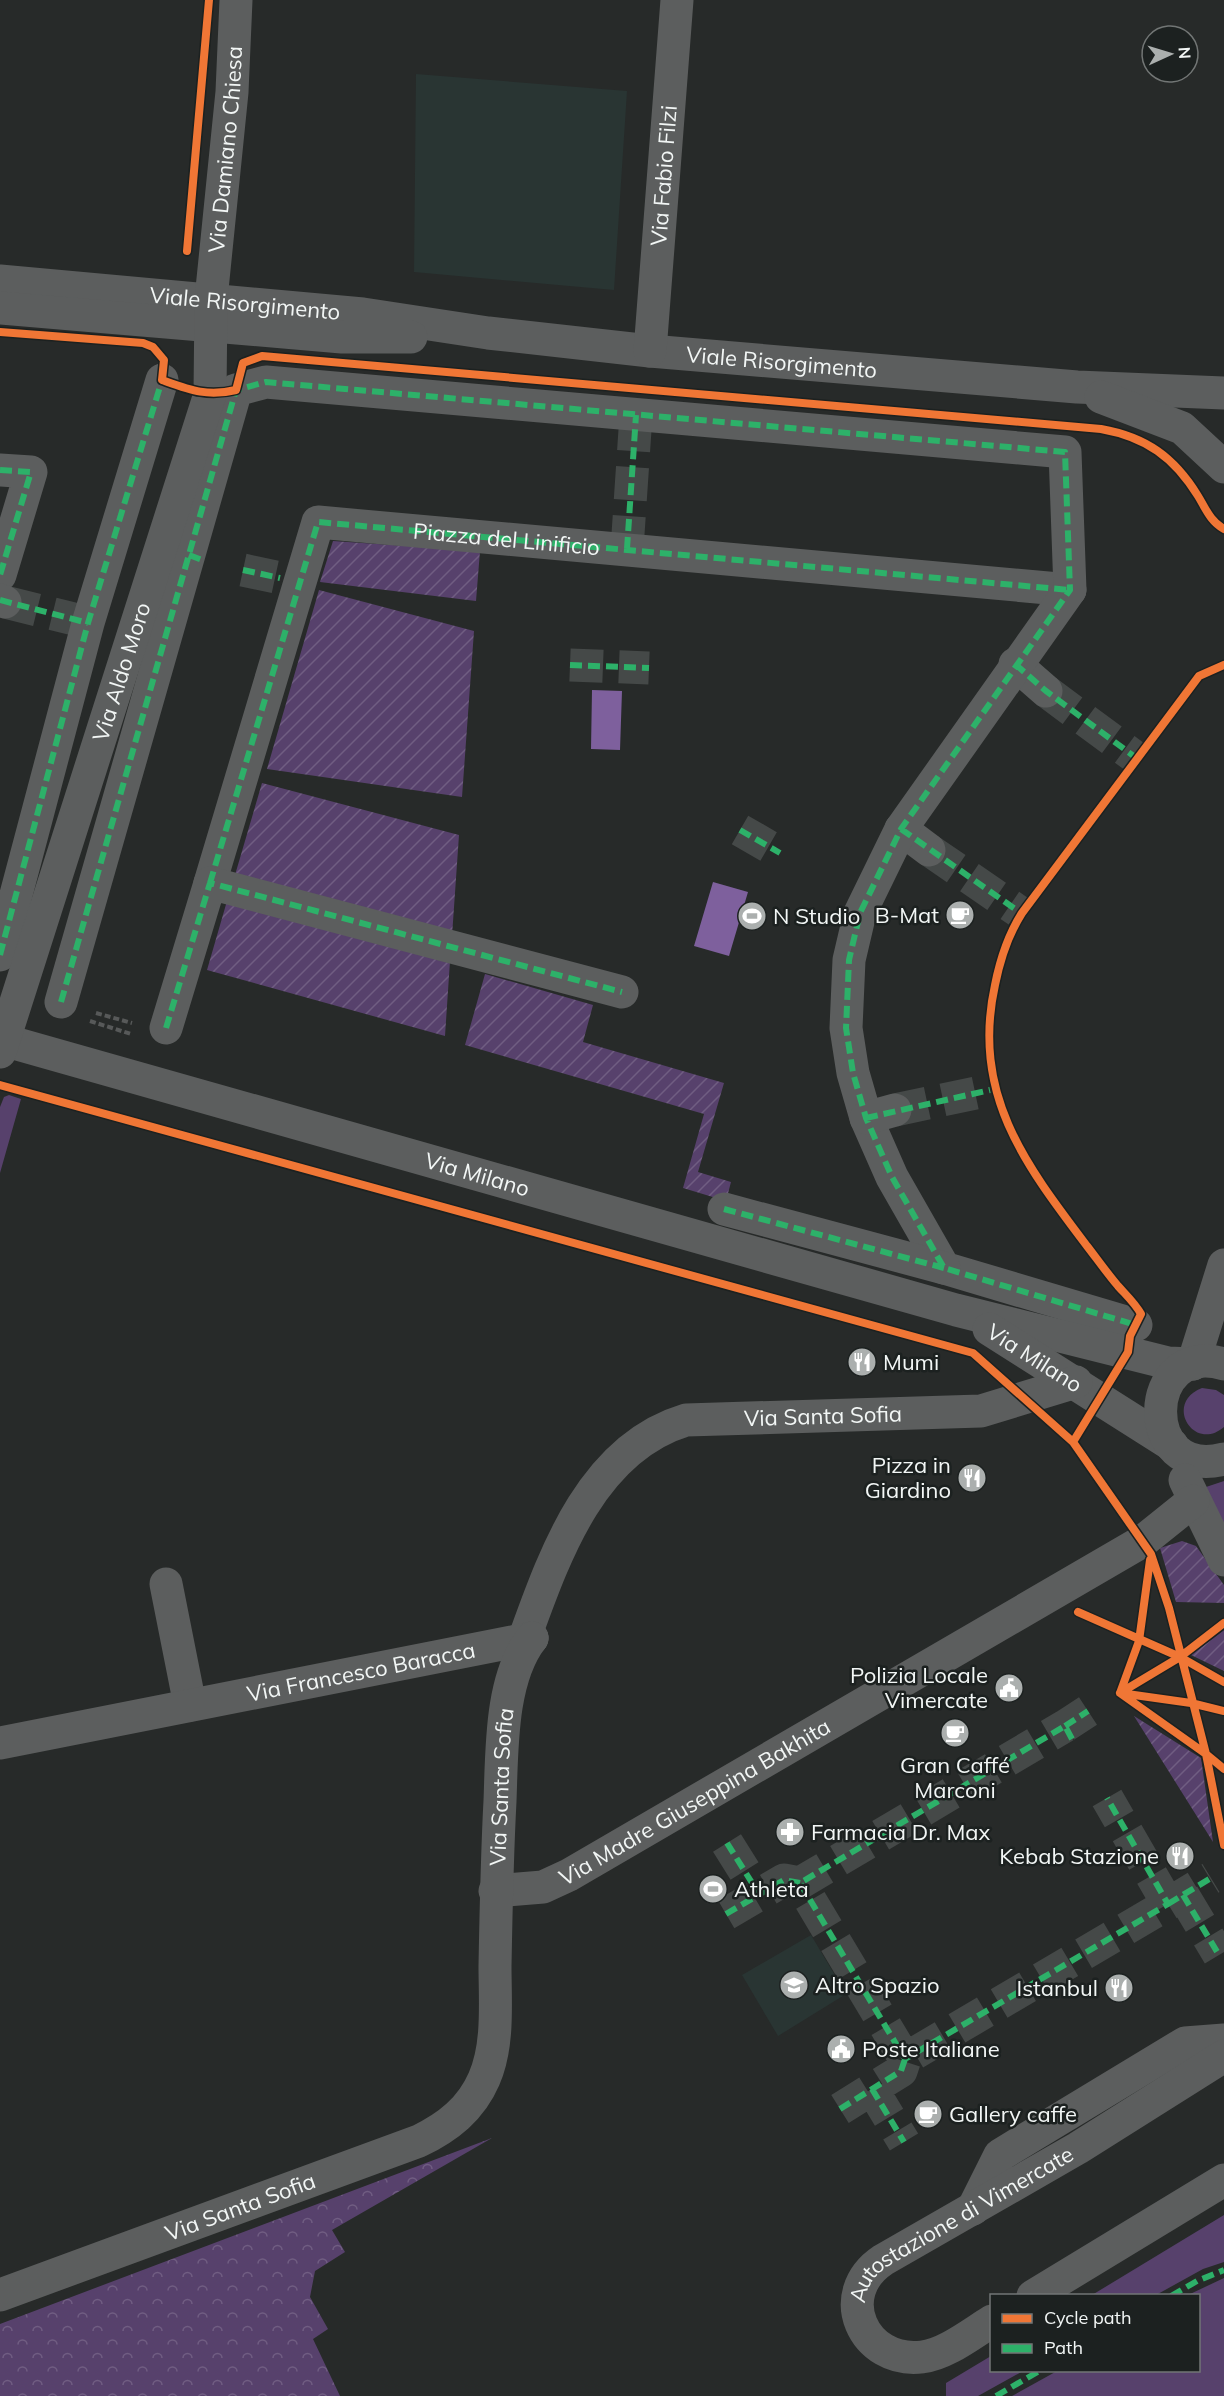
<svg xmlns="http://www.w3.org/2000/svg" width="1224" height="2396" viewBox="0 0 1224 2396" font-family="Mulish,sans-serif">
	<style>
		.built { fill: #293533 }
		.grass { fill: #57416c }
		.park { fill: url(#park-crowns) }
		.garden { fill: url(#garden-furrows) }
		.water { fill: #7e609d }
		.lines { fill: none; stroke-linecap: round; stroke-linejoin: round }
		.minor-tunnel { stroke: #454948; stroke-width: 33; stroke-dasharray: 33 16; stroke-linecap: butt }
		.path { stroke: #575959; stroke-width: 4; stroke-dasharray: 6 3; stroke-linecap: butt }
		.minor { stroke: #5c5e5e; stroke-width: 33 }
		.quiet { stroke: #2db169; stroke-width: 6; stroke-dasharray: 12 6; stroke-linecap: butt }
		.cycleway-casing { stroke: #1c2120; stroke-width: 11 }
		.cycleway { stroke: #f07635; stroke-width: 8 }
		.labels { text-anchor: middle; stroke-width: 5; stroke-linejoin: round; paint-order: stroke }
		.street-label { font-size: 22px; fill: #f2f6f5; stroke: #1c2120 }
		.poi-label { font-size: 22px; fill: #f2f6f5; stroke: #1c2120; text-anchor: start }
	</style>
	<defs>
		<pattern id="park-crowns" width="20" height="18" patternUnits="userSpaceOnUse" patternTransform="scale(1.5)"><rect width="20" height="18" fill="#57416c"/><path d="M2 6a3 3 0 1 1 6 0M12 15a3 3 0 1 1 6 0" fill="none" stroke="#705d82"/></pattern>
		<pattern id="garden-furrows" width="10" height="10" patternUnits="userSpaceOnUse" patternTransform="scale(1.5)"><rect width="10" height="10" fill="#57416c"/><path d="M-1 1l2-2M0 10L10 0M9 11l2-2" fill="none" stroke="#705d82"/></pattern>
	</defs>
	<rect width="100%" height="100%" fill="#272a29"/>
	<path class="built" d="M 416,74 L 627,91 L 614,290 L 414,272 Z
		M 811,1935 L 846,1994 L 778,2036 L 742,1975 Z"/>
	<path class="grass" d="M 9,1095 L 21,1099 L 0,1173 L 0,1107 L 4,1097 Z
		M 1202,1388 L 1216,1390 L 1224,1395 L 1224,1427 C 1194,1453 1163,1403 1202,1388 Z
		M 1224,1481 L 1224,1534 L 1206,1487 Z
		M 1224,2215 L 1224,2262 L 1203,2269 L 1156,2295 L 1092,2295 Z
		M 1224,2278 L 1224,2396 L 1012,2396 L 1057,2371 L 1198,2370 L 1198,2296 L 1188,2295 Z
		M 991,2356 L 992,2370 L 1023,2371 L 978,2396 L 946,2396 L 946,2383 Z"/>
	<path class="park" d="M 492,2138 L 332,2230 L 345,2252 L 315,2271 L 310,2297 L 328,2329 L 313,2339 L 340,2396 L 0,2396 L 0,2324 Z"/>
	<path class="garden" d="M 333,541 L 480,551 L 476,601 L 320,582 Z
		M 319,590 L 474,631 L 462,797 L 267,769 Z
		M 262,783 L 459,835 L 452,936 L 235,875 Z
		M 227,901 L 450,961 L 445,1036 L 207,970 Z
		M 485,974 L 593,1005 L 583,1042 L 724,1083 L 698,1172 L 731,1182 L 726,1201 L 683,1188 L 704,1114 L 465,1045 Z
		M 1182,1541 L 1196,1546 L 1224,1585 L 1224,1603 L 1176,1602 L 1160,1548 Z
		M 1224,1630 L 1224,1671 L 1191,1655 Z
		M 1134,1716 L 1201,1758 L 1213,1842 Z"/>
	<path class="water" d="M 592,690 L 622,691 L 620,750 L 591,749 Z
		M 713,882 L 748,892 L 729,956 L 694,946 Z"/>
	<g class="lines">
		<path class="minor-tunnel" d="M 627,549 L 636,415
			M 243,570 L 280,578
			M 5,602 L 78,620
			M 570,665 L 649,668
			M 1046,691 L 1135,757
			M 740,830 L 780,853
			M 929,850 L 1018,911
			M 895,1110 L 990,1090
			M 1065,1726 L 1088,1711
			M 1072,1739 L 1065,1726 L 800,1883 L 905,2059 L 1168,1904 L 1107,1798
			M 727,1843 L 759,1894
			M 1183,1895 L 1219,1955
			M 1168,1904 L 1211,1878
			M 726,1914 L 784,1880 L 800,1883
			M 872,2089 L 904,2142
			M 840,2109 L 901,2071 L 905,2059"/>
		<path class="path" d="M 96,1013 L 132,1023
			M 90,1021 L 131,1034"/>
		<g class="minor">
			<path id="s1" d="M 0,281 L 363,314 L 488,333 L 650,351 L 1077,387 L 1224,393"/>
			<path d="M 0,308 L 342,337 L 411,337"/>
			<path id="s2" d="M 650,351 L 677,0"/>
			<path d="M 1101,397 L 1182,428 L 1224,467"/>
			<path d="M 0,470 L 31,472 L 0,575"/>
			<path d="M 0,600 L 5,602"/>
			<path d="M 1015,664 L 1046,691"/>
			<path d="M 901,829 L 929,850"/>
			<path id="s3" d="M 210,883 L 318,522 L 1070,590"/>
			<path d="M 0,955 L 88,623 L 162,380"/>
			<path d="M 61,1002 L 236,390 L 266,382 L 1065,452 L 1070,590 L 901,829 L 860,913 L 849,960 L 846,1028 L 853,1073 L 866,1118 L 892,1177 L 944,1268 L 1136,1325"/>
			<path d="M 166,1028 L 210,883 L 622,992"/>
			<path id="s4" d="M 0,1039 L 956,1310 L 1168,1363 L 1193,1364"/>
			<path id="s5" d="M 0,1052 L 210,394 L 211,299 L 232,92 L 236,0"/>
			<path d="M 866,1118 L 895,1110"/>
			<path d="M 724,1209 L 944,1268"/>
			<path id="s6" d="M 989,1329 L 1172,1445"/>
			<path d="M 1193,1364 L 1224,1265"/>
			<path d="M 1224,1364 C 1141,1339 1138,1482 1224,1459"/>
			<path d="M 1185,1480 L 1224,1560"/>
			<path d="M 166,1584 L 190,1705"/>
			<path id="s7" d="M 532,1638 L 526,1634 C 556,1551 593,1448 686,1420 L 981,1411 L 1076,1382"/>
			<path id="s8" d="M 0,1743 L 532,1638"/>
			<path id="s9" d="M 495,1891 L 543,1887 L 569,1875 L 1143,1541 L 1193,1501"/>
			<path d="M 973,2209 L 1000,2155 L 1185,2043 L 1224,2040"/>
			<path id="s10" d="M 0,2295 L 419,2141 C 448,2127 471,2109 484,2079 C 499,2045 495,2002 495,1966 C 496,1911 497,1856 500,1801 C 502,1751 500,1679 532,1638"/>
			<path d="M 1033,2296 L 1224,2180"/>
			<path id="s11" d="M 992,2321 C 971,2334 946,2354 922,2357 C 863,2364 832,2294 883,2260 L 1078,2148 L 1224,2056"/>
		</g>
		<path class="quiet" d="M 0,470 L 31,472 L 0,575
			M 627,549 L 636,415
			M 189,555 L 202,560
			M 243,570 L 280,578
			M 0,600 L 88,623
			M 1015,664 L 1046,691 L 1135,757
			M 570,665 L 649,668
			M 901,829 L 1018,911
			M 740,830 L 780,853
			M 210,883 L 318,522 L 1070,590
			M 0,955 L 88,623 L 162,380
			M 61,1002 L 236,390 L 266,382 L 1065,452 L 1070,590 L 901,829 L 860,913 L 849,960 L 846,1028 L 853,1073 L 866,1118 L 892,1177 L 944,1268 L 1136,1325
			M 166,1028 L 210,883 L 622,992
			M 866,1118 L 990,1090
			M 724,1209 L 944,1268
			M 1065,1726 L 1088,1711
			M 1072,1739 L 1065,1726 L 800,1883 L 905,2059 L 1168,1904 L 1107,1798
			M 727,1843 L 759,1894
			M 1183,1895 L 1219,1955
			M 1168,1904 L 1211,1878
			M 726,1914 L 784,1880 L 800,1883
			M 872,2089 L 904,2142
			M 840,2109 L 901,2071 L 905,2059
			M 1171,2296 L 1197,2281 L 1224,2270
			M 996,2396 L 1041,2370"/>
		<g class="cycleway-casing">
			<path id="cycleway" d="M 187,251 L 209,0
				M 0,332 L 143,343 L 153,347 L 164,360 L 162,380 C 190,390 207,397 236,390 L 243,363 L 262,356 L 1101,429 C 1146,437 1174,457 1198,496 C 1206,509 1210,521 1224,529
				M 0,1085 L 973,1353 L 1073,1442 L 1128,1352 L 1130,1336 L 1141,1314 C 1135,1303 1126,1295 1118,1286 C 1107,1273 1097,1259 1087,1246 C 1025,1164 971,1094 995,985 C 1000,960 1008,935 1022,913 L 1199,676 L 1224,665
				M 1073,1442 L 1151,1554 L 1169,1608 L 1206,1754 L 1224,1769
				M 1150,1560 L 1139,1641 L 1120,1693 L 1191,1703 L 1224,1711
				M 1078,1612 L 1180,1657 L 1224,1682
				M 1224,1623 L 1180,1657 L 1120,1693 L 1206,1754 L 1224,1845"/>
		</g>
		<use href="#cycleway" class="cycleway"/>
	</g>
	<defs>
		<g id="cafe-disc" transform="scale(1.5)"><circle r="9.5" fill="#abafae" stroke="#1c2120"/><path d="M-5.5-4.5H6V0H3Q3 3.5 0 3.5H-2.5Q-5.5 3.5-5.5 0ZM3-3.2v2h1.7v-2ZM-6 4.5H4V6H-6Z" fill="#fff"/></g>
		<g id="stadium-disc" transform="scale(1.5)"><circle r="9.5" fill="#abafae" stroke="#1c2120"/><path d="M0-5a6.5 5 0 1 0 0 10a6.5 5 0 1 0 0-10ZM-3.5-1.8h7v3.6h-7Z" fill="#fff"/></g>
		<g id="restaurant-disc" transform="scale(1.5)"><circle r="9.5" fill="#abafae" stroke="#1c2120"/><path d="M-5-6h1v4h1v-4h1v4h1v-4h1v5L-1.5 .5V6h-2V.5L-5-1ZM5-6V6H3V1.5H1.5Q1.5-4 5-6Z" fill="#fff"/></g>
		<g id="civic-disc" transform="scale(1.5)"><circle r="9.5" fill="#abafae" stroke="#1c2120"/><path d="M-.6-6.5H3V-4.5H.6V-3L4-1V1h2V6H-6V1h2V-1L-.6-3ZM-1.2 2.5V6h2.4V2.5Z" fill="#fff"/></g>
		<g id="pharmacy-disc" transform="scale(1.5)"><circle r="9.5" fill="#abafae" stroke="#1c2120"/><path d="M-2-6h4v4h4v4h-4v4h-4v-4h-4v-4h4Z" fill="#fff"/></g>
		<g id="school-disc" transform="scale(1.5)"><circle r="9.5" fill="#abafae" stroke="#1c2120"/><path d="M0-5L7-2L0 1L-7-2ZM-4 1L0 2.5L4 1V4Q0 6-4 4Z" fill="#fff"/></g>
	</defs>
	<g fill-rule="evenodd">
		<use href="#cafe-disc" x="960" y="915"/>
		<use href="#stadium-disc" x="752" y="916"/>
		<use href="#restaurant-disc" x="862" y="1362"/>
		<use href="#restaurant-disc" x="972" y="1478"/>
		<use href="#civic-disc" x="1009" y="1688"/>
		<use href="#cafe-disc" x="955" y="1733"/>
		<use href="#pharmacy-disc" x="790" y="1832"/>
		<use href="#restaurant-disc" x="1180" y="1856"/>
		<use href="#stadium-disc" x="713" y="1889"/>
		<use href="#school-disc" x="794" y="1985"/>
		<use href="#restaurant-disc" x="1119" y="1988"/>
		<use href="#civic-disc" x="841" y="2049"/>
		<use href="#cafe-disc" x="928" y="2114"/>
	</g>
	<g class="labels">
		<g class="street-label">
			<text dy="8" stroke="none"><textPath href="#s5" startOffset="936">Via Damiano Chiesa</textPath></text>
			<text dy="8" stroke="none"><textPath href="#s2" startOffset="176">Via Fabio Filzi</textPath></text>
			<text dy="8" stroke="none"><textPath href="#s1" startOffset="246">Viale Risorgimento</textPath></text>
			<text dy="8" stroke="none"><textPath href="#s1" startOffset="786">Viale Risorgimento</textPath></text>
			<text dy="8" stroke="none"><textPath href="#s3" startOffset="566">Piazza del Linificio</textPath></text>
			<text dy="8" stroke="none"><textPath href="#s5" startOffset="399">Via Aldo Moro</textPath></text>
			<text dy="8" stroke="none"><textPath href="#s4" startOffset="496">Via Milano</textPath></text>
			<text dy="8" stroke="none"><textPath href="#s6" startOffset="54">Via Milano</textPath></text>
			<text dy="8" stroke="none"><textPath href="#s7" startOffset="422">Via Santa Sofia</textPath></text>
			<text dy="8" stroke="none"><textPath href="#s8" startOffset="368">Via Francesco Baracca</textPath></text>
			<text dy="8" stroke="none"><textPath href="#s10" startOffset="832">Via Santa Sofia</textPath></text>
			<text dy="8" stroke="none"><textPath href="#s9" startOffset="222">Via Madre Giuseppina Bakhita</textPath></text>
			<text dy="8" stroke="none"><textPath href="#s10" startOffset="256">Via Santa Sofia</textPath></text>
			<text dy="8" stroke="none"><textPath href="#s11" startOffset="310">Autostazione di Vimercate</textPath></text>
		</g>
		<g class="poi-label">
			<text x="939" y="923" text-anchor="end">B-Mat</text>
			<text x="773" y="924">N Studio</text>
			<text x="883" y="1370">Mumi</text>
			<text x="951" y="1473" text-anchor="end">Pizza in<tspan x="951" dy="25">Giardino</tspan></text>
			<text x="988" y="1683" text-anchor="end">Polizia Locale<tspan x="988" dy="25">Vimercate</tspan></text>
			<text x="955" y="1773" text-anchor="middle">Gran Caffé<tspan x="955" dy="25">Marconi</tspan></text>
			<text x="811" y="1840">Farmacia Dr. Max</text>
			<text x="1159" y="1864" text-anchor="end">Kebab Stazione</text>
			<text x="734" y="1897">Athleta</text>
			<text x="815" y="1993">Altro Spazio</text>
			<text x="1098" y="1996" text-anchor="end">Istanbul</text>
			<text x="862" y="2057">Poste Italiane</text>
			<text x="949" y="2122">Gallery caffe</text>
		</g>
	</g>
	<rect x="990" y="2294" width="210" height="78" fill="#1c2120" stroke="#727675" stroke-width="1.5"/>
	<rect x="1002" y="2314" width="30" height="9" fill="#f07635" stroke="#727675" stroke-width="1.5"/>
	<text x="1044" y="2324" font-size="18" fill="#f2f6f5">Cycle path</text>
	<rect x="1002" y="2344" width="30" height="9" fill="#2db169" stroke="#727675" stroke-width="1.5"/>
	<text x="1044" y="2354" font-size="18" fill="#f2f6f5">Path</text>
	<g transform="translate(1170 54) rotate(86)"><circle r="28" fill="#1c2120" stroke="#727675" stroke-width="1.5"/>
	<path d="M0-4.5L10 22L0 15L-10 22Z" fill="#abafae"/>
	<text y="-9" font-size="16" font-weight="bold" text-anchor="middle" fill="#f2f6f5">N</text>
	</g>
</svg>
